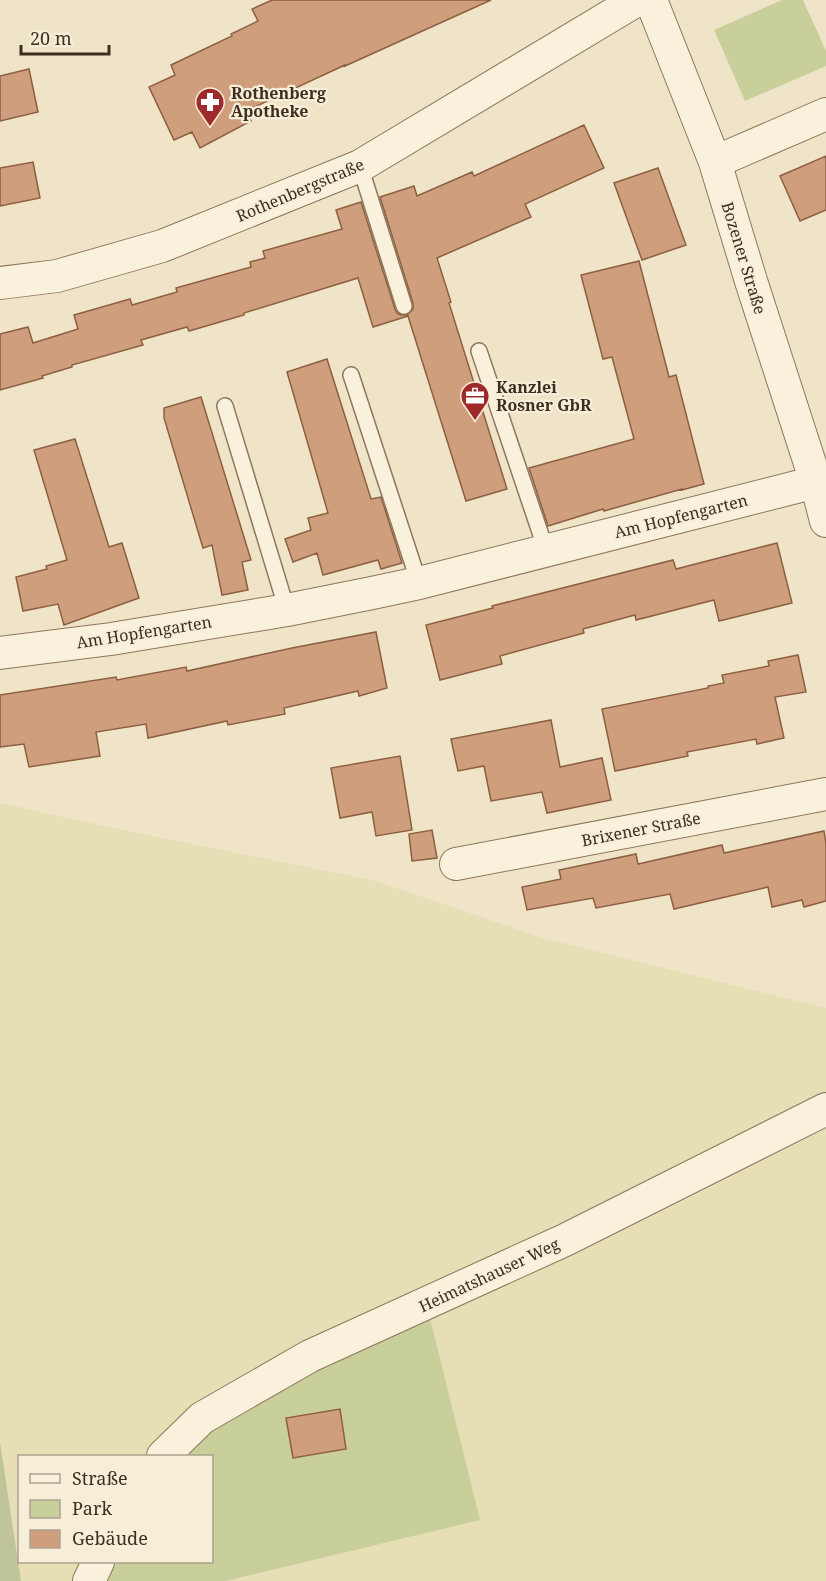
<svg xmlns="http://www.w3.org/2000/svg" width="826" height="1581" viewBox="0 0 826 1581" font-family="'Noto Serif',serif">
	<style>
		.farmland { fill: #e6deb5 }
		.green { fill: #c9cf9b }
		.cemetery { fill: #bfc49a }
		.building { fill: #cf9f7d; stroke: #8d5f41; stroke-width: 1.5 }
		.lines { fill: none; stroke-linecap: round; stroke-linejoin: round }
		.service-casing { stroke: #8d765c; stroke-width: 18 }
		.minor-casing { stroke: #8d765c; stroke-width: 34 }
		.service { stroke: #faf1dc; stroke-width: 15 }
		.minor { stroke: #faf1dc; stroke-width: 32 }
		.labels { text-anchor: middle; stroke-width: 4.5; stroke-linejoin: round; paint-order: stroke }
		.poi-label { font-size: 16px; font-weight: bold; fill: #3d2e20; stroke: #f7eed8; text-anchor: start }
		.street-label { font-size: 16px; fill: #3d2e20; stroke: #f7eed8 }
	</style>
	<rect width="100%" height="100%" fill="#f0e4c8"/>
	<path class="farmland" d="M 0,803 L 113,828 L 376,881 L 546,939 L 826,1008 L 826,1103 L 152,1456 L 20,1456 L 20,1562 L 85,1562 L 74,1581 L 21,1581 L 0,1442 Z
		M 826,1124 L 826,1581 L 226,1581 L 479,1520 L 428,1310 Z"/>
	<path class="green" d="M 782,0 L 803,0 L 826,51 L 826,66 L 745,101 L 714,30 Z
		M 428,1310 L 480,1520 L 226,1581 L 100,1581 L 111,1562 L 212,1562 L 212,1456 L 180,1456 L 230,1412 Z"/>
	<path class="cemetery" d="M 0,1442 L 21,1581 L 0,1581 Z"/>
	<path class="building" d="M 272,0 L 491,0 L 345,66 L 345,65 L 246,111 L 251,121 L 200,148 L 192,132 L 174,140 L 149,87 L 175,75 L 171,65 L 232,36 L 231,34 L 258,21 L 252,9 Z
		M 29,69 L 38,112 L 0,121 L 0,76 Z
		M 584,125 L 604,168 L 525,204 L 531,217 L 437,258 L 451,302 L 449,303 L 507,489 L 466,501 L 408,316 L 373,327 L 358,278 L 244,313 L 244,315 L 189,331 L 187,327 L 141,340 L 143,345 L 72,365 L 72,367 L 42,376 L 43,378 L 0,390 L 0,334 L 28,327 L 33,343 L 78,329 L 74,315 L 130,299 L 132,305 L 177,292 L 176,288 L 251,267 L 250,262 L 265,258 L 263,251 L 342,229 L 336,210 L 361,202 L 395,309 L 397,313 L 401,315 L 407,315 L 413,309 L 413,303 L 380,197 L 414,186 L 417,196 L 472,172 L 474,176 Z
		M 826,156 L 826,210 L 800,221 L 780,176 Z
		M 33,162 L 40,198 L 0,206 L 0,168 Z
		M 658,168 L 686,245 L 642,260 L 614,183 Z
		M 639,261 L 669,377 L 676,375 L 704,484 L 682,490 L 682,489 L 604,511 L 603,509 L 548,526 L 529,468 L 634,439 L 612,357 L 603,359 L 581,275 Z
		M 327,359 L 371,499 L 381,497 L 402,563 L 381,569 L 378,560 L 323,575 L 317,553 L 293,562 L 285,539 L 311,530 L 308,518 L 328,513 L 287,372 Z
		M 201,397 L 251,560 L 242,562 L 248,590 L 222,595 L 212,545 L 203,548 L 164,418 L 164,408 Z
		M 75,439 L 109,547 L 122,543 L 139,598 L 64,625 L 58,604 L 23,611 L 16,577 L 47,569 L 46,566 L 67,560 L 34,450 Z
		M 777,543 L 792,603 L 719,621 L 714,600 L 636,620 L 635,615 L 583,629 L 584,633 L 500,656 L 502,664 L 440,680 L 426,625 L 493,608 L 492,606 L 535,595 L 673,560 L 676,569 Z
		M 376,632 L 387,688 L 359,696 L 358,691 L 284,708 L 285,714 L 228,725 L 227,721 L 148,738 L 146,724 L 96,732 L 100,756 L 29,767 L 24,744 L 0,747 L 0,695 L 116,677 L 117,680 L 186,667 L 187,671 L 292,648 Z
		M 798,655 L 806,692 L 775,697 L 784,738 L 757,744 L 756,739 L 687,752 L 688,756 L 615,771 L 602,709 L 708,688 L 708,686 L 724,683 L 722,675 L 769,666 L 768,661 Z
		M 551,720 L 560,767 L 602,758 L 611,800 L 547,813 L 542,792 L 491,801 L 484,766 L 458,771 L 451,739 Z
		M 400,756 L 412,830 L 376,836 L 372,812 L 340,818 L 331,768 Z
		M 432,830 L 437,858 L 412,861 L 409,834 Z
		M 824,831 L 826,844 L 826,901 L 804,907 L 802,900 L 772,907 L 768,887 L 674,909 L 670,894 L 596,908 L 593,898 L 527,910 L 522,887 L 561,879 L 559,870 L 636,854 L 638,864 L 722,845 L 724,853 Z
		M 340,1409 L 346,1449 L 293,1458 L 286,1418 Z"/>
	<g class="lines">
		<g class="service-casing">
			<path id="service" d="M 360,166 L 404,306
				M 479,351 L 546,550
				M 351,375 L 419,583
				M 225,406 L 287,610"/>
		</g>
		<g class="minor-casing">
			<path id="minor" d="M 651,0 L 715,162 L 751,281 L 816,482 L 826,521
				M 715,162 L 826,114
				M 0,283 L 57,276 L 162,246 L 360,166 L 637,0
				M 0,653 L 111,639 L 287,610 L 372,593 L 419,583 L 816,482 L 826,479
				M 456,864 L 826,794
				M 163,1456 L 202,1418 L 310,1356 L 565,1240 L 826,1109
				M 89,1581 L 98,1562"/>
		</g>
		<use href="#service" class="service"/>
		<use href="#minor" class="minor"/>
	</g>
	<defs>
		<g id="pharmacy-pin" transform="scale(1.5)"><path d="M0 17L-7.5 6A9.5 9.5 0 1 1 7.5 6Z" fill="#9e2a2b" stroke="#f7eed8"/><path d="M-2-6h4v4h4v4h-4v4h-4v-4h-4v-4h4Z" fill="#fff"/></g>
		<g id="office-pin" transform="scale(1.5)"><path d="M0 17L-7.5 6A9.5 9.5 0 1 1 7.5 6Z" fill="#9e2a2b" stroke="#f7eed8"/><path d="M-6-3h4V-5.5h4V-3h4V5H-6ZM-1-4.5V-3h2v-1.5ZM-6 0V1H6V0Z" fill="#fff"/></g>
	</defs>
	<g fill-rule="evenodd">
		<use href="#pharmacy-pin" x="210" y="102"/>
		<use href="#office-pin" x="475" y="396"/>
	</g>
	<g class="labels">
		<g class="poi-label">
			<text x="231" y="99">Rothenberg<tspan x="231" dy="18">Apotheke</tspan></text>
			<text x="496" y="393">Kanzlei<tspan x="496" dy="18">Rosner GbR</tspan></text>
		</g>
		<g class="street-label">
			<text transform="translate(300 190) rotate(-23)" y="6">Rothenbergstraße</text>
			<text transform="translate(744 258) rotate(73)" y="6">Bozener Straße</text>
			<text transform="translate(681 516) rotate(-14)" y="6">Am Hopfengarten</text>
			<text transform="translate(144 632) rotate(-9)" y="6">Am Hopfengarten</text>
			<text transform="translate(641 829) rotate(-11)" y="6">Brixener Straße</text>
			<text transform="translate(489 1275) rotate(-25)" y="6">Heimatshauser Weg</text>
		</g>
	</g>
	<rect x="18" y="1455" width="195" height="108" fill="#f7eed8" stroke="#ada18e" stroke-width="1.5"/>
	<rect x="30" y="1474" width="30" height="9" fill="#faf1dc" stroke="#ada18e" stroke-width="1.5"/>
	<text x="72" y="1485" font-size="18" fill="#3d2e20">Straße</text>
	<rect x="30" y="1500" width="30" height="18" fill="#c9cf9b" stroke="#ada18e" stroke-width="1.5"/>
	<text x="72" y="1515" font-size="18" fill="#3d2e20">Park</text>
	<rect x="30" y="1530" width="30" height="18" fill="#cf9f7d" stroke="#ada18e" stroke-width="1.5"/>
	<text x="72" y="1545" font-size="18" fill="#3d2e20">Gebäude</text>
	<path d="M21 45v9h88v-9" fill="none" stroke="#3d2e20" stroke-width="3"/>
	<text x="30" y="45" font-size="18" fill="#3d2e20" stroke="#f7eed8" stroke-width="4.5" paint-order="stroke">20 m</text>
</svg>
